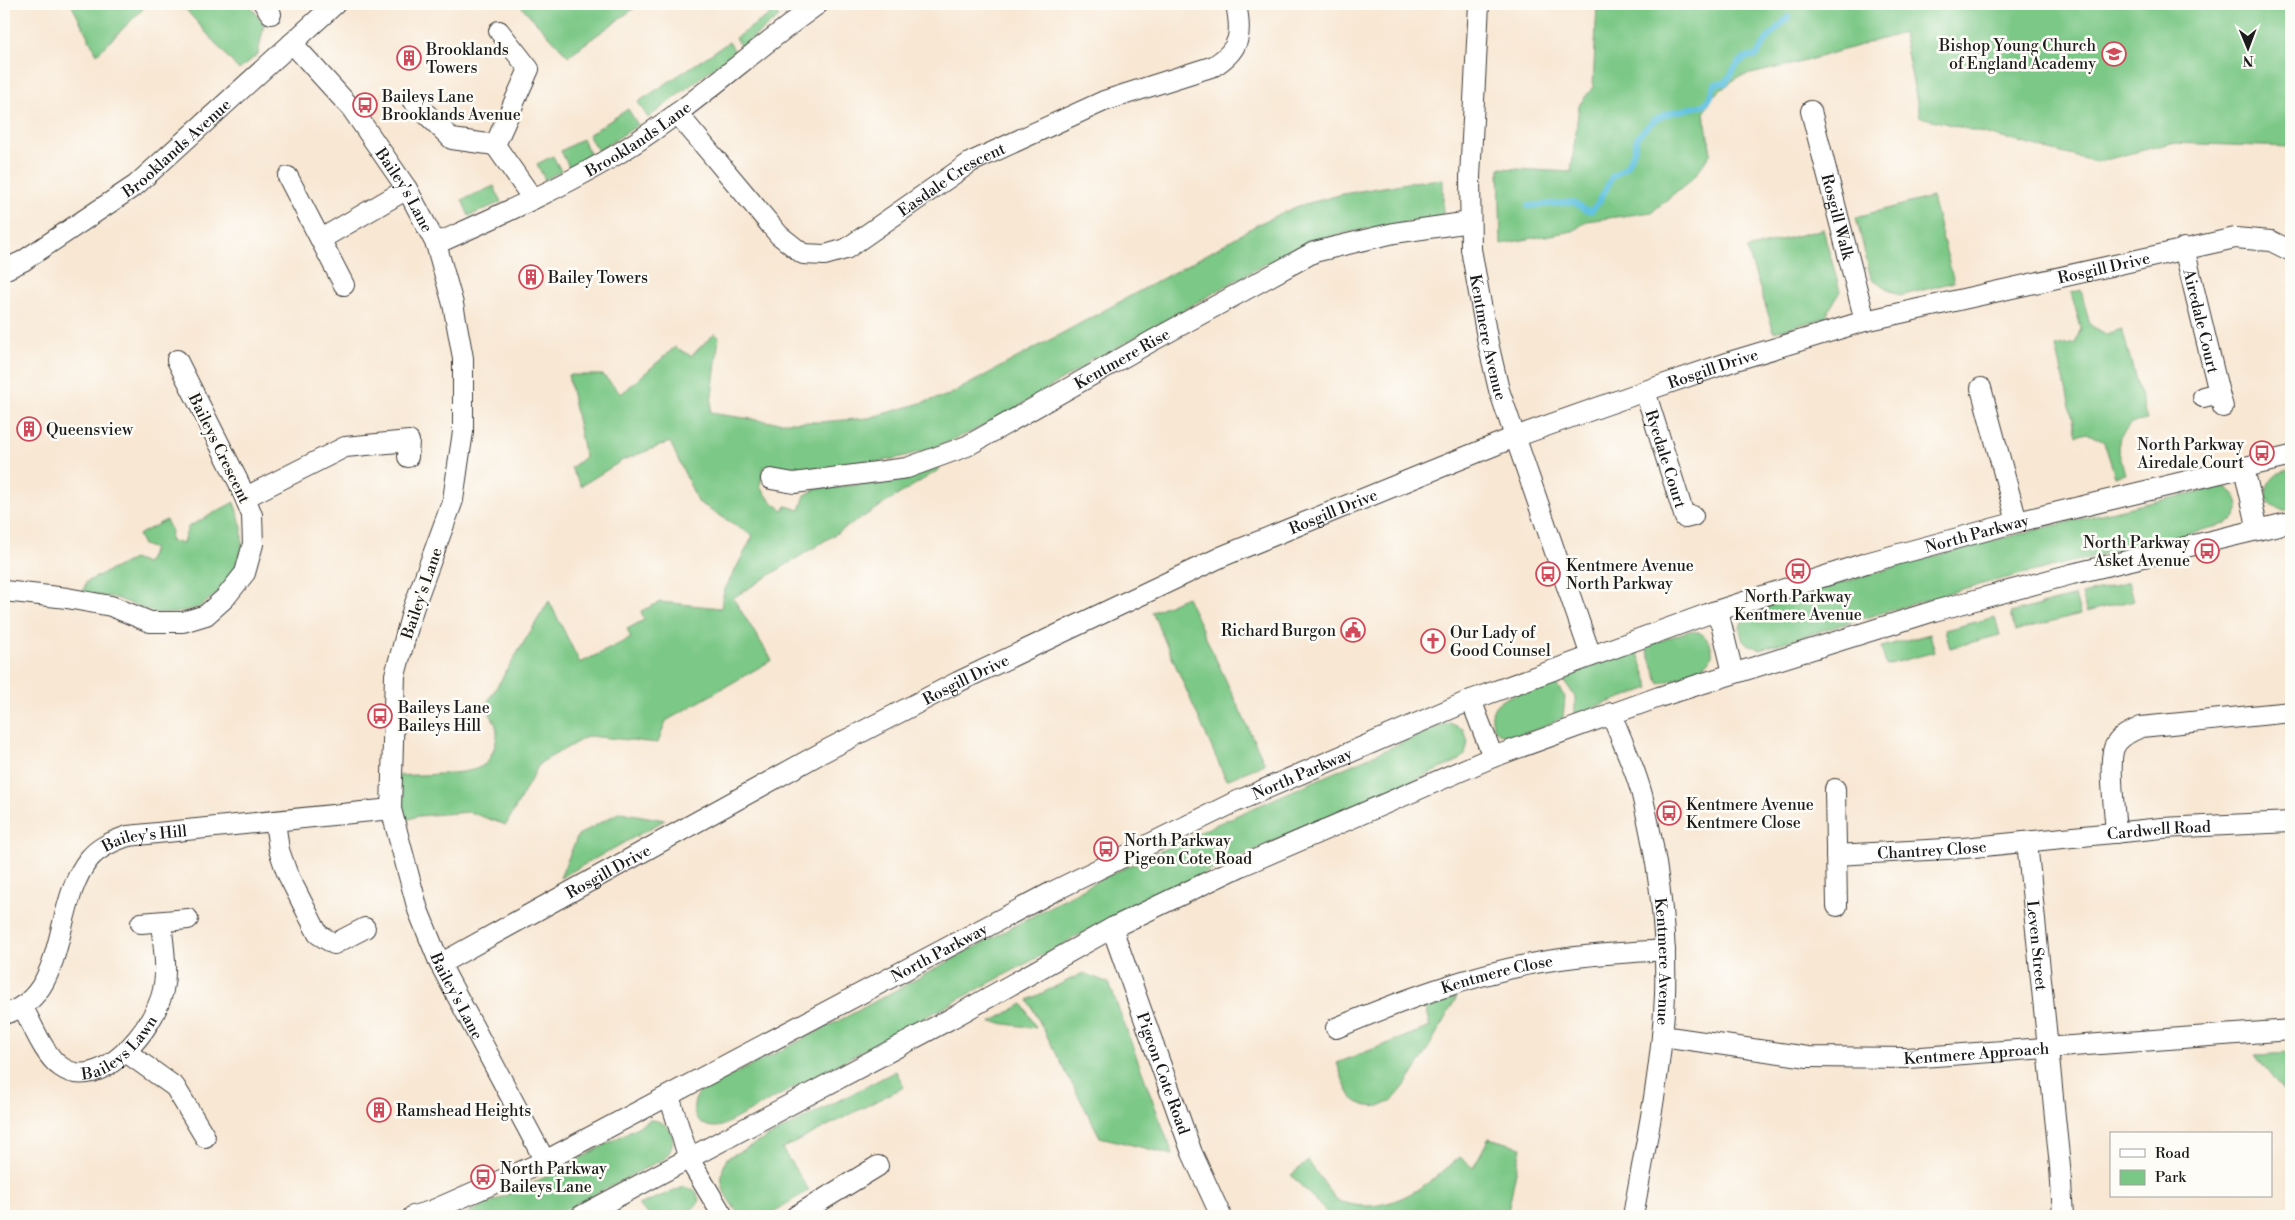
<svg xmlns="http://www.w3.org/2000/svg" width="2295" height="1220" viewBox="0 0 2295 1220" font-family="'Libre Bodoni',serif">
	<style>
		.green { fill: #7bc886; stroke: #4c7251 }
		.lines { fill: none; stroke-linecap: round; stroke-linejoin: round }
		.stream { stroke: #63c3e1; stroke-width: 6 }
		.minor-casing { stroke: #3d3a37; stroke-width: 22 }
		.minor { stroke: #fff; stroke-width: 20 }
		.labels { text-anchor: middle; stroke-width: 5; stroke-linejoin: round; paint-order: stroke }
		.poi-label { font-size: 16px; fill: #1c1c1c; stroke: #fdfcf7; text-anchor: start }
		.street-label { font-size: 16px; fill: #1c1c1c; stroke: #fdfcf7 }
	</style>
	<rect width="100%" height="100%" fill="#fdfcf7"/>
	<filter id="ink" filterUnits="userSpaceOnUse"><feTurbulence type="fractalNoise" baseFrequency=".02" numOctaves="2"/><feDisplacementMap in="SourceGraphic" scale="10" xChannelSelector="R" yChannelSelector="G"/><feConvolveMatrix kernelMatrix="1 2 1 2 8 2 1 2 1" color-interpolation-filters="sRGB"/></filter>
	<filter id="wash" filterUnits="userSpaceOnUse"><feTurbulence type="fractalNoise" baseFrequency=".0096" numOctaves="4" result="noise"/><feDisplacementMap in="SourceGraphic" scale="20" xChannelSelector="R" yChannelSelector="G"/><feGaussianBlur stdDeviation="1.12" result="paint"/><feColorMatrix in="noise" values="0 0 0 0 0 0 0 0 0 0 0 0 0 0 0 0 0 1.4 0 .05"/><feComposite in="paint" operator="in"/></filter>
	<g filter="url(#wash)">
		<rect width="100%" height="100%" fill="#f8e7d3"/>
		<path class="green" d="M 71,4 L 148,4 L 97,54 Z
			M 181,4 L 249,4 L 264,25 L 258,54 L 239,70 Z
			M 519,4 L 640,4 L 568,56 Z
			M 1597,4 L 2291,4 L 2291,147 L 2171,143 L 2097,162 L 1920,117 L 1903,33 L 1798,63 L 1738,77 L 1714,95 L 1704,113 L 1711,153 L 1694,177 L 1652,212 L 1587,221 L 1573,231 L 1501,244 L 1499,168 L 1571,172 L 1579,105 L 1593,87 Z
			M 775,11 L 779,17 L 741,47 L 735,38 Z
			M 729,42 L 735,51 L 648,118 L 638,102 Z
			M 628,109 L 638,125 L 598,151 L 588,135 Z
			M 582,139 L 591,155 L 569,167 L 561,151 Z
			M 553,156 L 561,171 L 545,180 L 537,164 Z
			M 1443,179 L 1443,216 L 1340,234 L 1310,243 L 1265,264 L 1102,356 L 1090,359 L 1084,367 C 1046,388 1010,414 971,432 C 903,464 837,472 763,467 L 760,487 L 772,502 L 783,510 L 786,506 L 800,510 L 805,495 L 818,488 L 869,484 L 901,478 L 938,466 L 940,469 L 733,598 L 772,660 L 666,721 L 658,743 L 588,736 L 540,763 L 506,825 L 469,812 L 418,816 L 395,824 L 390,776 C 410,775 463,775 478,768 C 488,764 491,757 494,748 C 501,729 495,722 485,706 L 549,601 L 580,663 L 631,638 L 627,629 L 644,620 L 641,611 L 660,602 L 721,608 L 724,591 L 753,536 L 698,502 L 670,442 L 623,460 L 581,486 L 571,468 L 585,457 L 568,375 L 603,375 L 621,394 L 675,347 L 691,356 L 715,333 L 719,337 L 710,413 L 772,422 L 820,422 L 868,418 L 949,395 L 1211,252 L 1258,224 L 1298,206 L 1343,194 L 1412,182 Z
			M 494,186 L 501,202 L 469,216 L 462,200 Z
			M 1932,197 L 1954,282 L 1900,296 L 1871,278 L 1856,217 Z
			M 1823,229 L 1840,291 L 1825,318 L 1774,332 L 1747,249 Z
			M 2081,290 L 2090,325 L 2106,334 L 2122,329 L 2147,420 L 2131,423 L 2120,437 L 2118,448 L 2125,474 L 2115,476 L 2104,442 L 2087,433 L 2077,436 L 2056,347 L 2075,343 L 2081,328 L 2071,293 Z
			M 2291,469 L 2291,510 C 2260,513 2256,477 2291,469 Z
			M 2219,487 C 2240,489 2247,514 2226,524 L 1966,588 L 1761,649 C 1744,647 1732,629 1747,615 C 1753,610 1761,608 1768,606 C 1916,557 2067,521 2219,487 Z
			M 234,502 L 242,527 L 242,549 L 234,570 L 220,591 L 200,607 L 177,613 L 155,613 L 116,598 L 83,593 L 86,582 L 133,559 L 146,564 L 154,549 L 143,545 L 138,535 L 166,520 L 171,530 L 170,541 L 183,543 L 188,527 Z
			M 2129,582 L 2134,600 L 2086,612 L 2082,594 Z
			M 2075,596 L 2080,614 L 2015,631 L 2010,613 Z
			M 1187,597 L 1265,764 L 1226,780 L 1152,612 Z
			M 1995,617 L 2000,635 L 1950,648 L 1945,630 Z
			M 1688,631 C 1697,631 1704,633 1708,641 C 1727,668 1676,678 1659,684 L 1646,646 Z
			M 1930,634 L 1935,652 L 1886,665 L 1881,647 Z
			M 1636,648 L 1650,688 L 1575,714 L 1575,697 L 1562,677 Z
			M 1553,680 L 1565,697 L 1563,718 C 1546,724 1495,754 1492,719 C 1491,713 1494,706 1499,702 C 1513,693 1537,687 1553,680 Z
			M 1450,723 L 1463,729 L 1468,742 L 1465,755 L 1460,760 L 1235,859 L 1115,916 L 722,1126 C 699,1132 684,1109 701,1091 L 848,1016 L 1099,880 L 1217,824 L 1444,724 Z
			M 620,812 L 665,820 L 560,878 L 578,835 Z
			M 1083,973 L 1109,983 L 1173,1155 L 1100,1137 L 1028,1000 Z
			M 1457,997 C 1443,1020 1410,1087 1391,1101 C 1378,1110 1360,1108 1350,1095 C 1344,1086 1341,1073 1337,1063 L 1430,1027 L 1425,1007 Z
			M 1023,1004 L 1036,1028 L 991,1022 Z
			M 2291,1053 L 2291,1102 L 2255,1055 Z
			M 896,1071 L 904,1087 L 782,1149 L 809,1190 L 767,1216 L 740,1216 C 725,1194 715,1185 727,1158 Z
			M 650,1120 C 671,1120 680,1142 665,1158 L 553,1216 L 463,1216 L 465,1214 L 550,1175 Z
			M 1489,1138 L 1521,1147 L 1507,1216 L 1330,1216 L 1291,1175 L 1308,1161 L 1337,1201 C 1346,1203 1355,1206 1364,1206 C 1401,1207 1433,1180 1460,1157 L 1473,1168 Z
			M 684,1187 L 695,1190 L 700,1201 L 686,1216 L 650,1216 L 638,1205 Z"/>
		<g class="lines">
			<path class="stream" d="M 1528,206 L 1574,202 L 1583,209 L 1591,211 L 1599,202 L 1612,177 L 1626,167 L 1634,151 L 1637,137 L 1653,121 L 1666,114 L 1704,105 L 1710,98 L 1715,84 L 1725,83 C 1735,71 1737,56 1756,56 L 1767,39 L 1788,17"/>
		</g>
	</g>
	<g filter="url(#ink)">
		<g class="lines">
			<g class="minor-casing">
				<g id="minor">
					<path d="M 264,4 L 271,14"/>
					<path id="s1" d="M 1479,4 L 1470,177 L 1471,249 L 1488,343 L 1499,390 L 1591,656"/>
					<path d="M 499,31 L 529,69 L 495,145 L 533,199"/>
					<path id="s2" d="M 292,43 L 352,109 L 407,189 L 436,244 L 453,304 L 463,358 L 463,432 L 459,458 L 453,500 L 413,609 L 395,675 L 391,809 L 418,910 L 440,964 L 545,1161"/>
					<path d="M 412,100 L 452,139 L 495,145"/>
					<path id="s3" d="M 1811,111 L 1865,321"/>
					<path id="s4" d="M 677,113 L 779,235 L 803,254 L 825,255 L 846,249 L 971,162 L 1104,101 L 1214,66 C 1241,49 1242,34 1236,4"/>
					<path d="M 288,177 L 344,285"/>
					<path d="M 321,239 L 407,189"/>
					<path id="s5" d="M 436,244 C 493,218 550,193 604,162 C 681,118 746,55 818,4"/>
					<path id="s6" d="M 2184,248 L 2219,393"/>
					<path id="s7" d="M 4,270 L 23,261 L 136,185 L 335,4"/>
					<path d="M 1981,388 L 2017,522"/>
					<path id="s8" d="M 1645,391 L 1685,518 L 1693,516"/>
					<path d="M 2203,397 L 2219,393 L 2223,407"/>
					<path d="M 2244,468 L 2258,530"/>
					<path id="s9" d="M 771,479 L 794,483 L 907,468 L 967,446 L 1152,341 L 1314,252 L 1394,233 L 1470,222"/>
					<path d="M 246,497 L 345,447 L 409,441 L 408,457"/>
					<path d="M 4,591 L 67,598 L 111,606 L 150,622 L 183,622 L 206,615 L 225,598 L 245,573 L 253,544 L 252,515 L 239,483 L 177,360"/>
					<path d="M 1713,612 L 1721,623 L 1733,673"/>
					<path d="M 1471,700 L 1493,757"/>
					<path id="s10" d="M 1611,713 C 1621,740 1635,767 1642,795 C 1658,860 1667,928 1665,994 C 1662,1069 1646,1143 1633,1216"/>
					<path d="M 1835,789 L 1837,906"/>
					<path d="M 275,821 L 279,850 L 287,873 L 318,934 L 334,944 L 365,928"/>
					<path d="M 2116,833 C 2115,814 2108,764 2114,748 C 2119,736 2131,732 2141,727 L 2291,712"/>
					<path id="s11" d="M 2027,842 L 2060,1166 L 2063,1216"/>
					<path id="s12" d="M 1836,855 L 1964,848 L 2162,828 L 2291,822"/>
					<path d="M 141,923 L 188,919"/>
					<path id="s13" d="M 1112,928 L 1192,1153 L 1221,1216"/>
					<path id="s14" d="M 440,964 L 823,752 L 958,682 L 1223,556 L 1436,469 L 1515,437 L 1645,391 L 1736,360 L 1865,321 L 2235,238 L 2271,241 L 2291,251"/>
					<path id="s15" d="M 22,1006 C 32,1023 44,1056 61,1067 C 101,1095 156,1026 163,990 C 168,968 163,944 161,922"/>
					<path id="s16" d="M 4,1014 C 69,997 52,904 89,859 C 99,847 113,841 128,836 L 391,809"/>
					<path id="s17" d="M 1336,1028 C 1401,1001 1467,976 1536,963 C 1578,955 1622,953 1665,950"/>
					<path id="s18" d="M 1662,1036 L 1808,1057 L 1908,1058 L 2291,1030"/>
					<path d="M 126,1052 L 175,1087 L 205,1137"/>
					<path d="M 669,1096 L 689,1159 L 723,1216"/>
					<path id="s19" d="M 413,1216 L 431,1211 L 545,1161 L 1052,892 L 1233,803 L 1471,700 L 1713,612 L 1866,563 L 2017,522 L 2291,456"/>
					<path d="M 581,1216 L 952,1018 L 1112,928 L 1241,866 L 1493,757 L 1659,697 L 1934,611 L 2072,574 L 2291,522"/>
					<path d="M 796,1216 L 878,1166"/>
				</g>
			</g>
			<use href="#minor" class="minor"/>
		</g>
	</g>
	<defs>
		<g id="school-ring" transform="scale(1.25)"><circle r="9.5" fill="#fdfcf7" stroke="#d1495b" stroke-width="1.5"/><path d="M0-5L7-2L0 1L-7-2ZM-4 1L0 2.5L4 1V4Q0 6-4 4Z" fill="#d1495b"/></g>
		<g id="building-ring" transform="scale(1.25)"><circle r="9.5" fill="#fdfcf7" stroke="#d1495b" stroke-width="1.5"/><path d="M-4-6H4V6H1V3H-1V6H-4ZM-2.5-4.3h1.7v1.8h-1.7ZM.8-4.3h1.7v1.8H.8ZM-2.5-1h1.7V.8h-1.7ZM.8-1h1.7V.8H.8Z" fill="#d1495b"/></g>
		<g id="bus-ring" transform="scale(1.25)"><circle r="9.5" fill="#fdfcf7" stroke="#d1495b" stroke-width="1.5"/><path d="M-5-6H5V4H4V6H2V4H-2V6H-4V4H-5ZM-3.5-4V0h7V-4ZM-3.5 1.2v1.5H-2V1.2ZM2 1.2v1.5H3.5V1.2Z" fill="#d1495b"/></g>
		<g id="civic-ring" transform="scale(1.25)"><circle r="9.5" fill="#fdfcf7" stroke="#d1495b" stroke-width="1.5"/><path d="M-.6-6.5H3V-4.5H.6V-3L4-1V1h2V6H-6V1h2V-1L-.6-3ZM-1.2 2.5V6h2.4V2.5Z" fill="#d1495b"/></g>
		<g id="church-ring" transform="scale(1.25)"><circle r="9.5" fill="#fdfcf7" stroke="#d1495b" stroke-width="1.5"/><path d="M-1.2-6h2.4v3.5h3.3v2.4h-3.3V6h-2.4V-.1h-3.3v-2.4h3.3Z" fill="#d1495b"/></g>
	</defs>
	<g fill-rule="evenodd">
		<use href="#school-ring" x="2114" y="54"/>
		<use href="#building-ring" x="409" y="58"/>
		<use href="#bus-ring" x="365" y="105"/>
		<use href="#building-ring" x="531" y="277"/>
		<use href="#building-ring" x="29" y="429"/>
		<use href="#bus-ring" x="2262" y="453"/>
		<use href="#bus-ring" x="2207" y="551"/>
		<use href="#bus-ring" x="1798" y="571"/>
		<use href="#bus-ring" x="1548" y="574"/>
		<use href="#civic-ring" x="1353" y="630"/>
		<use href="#church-ring" x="1433" y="641"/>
		<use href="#bus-ring" x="380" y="716"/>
		<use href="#bus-ring" x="1669" y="813"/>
		<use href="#bus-ring" x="1106" y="849"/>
		<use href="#building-ring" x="379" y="1110"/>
		<use href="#bus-ring" x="483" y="1177"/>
	</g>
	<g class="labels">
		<g class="poi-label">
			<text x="2096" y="51" text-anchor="end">Bishop Young Church<tspan x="2096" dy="18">of England Academy</tspan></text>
			<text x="426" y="55">Brooklands<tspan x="426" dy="18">Towers</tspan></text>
			<text x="382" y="102">Baileys Lane<tspan x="382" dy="18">Brooklands Avenue</tspan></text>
			<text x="548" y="283">Bailey Towers</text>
			<text x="46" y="435">Queensview</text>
			<text x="2244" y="450" text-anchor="end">North Parkway<tspan x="2244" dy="18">Airedale Court</tspan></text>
			<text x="2190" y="548" text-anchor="end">North Parkway<tspan x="2190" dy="18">Asket Avenue</tspan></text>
			<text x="1566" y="571">Kentmere Avenue<tspan x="1566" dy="18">North Parkway</tspan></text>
			<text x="1798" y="602" text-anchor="middle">North Parkway<tspan x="1798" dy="18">Kentmere Avenue</tspan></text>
			<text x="1336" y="636" text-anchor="end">Richard Burgon</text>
			<text x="1450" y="638">Our Lady of<tspan x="1450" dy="18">Good Counsel</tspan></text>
			<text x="398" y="713">Baileys Lane<tspan x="398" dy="18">Baileys Hill</tspan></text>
			<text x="1686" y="810">Kentmere Avenue<tspan x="1686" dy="18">Kentmere Close</tspan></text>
			<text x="1124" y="846">North Parkway<tspan x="1124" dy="18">Pigeon Cote Road</tspan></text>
			<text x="396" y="1116">Ramshead Heights</text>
			<text x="500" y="1174">North Parkway<tspan x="500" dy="18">Baileys Lane</tspan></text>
		</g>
		<g class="street-label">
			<text dy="6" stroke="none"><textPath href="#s5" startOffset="228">Brooklands Lane</textPath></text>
			<text dy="6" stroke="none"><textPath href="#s7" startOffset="212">Brooklands Avenue</textPath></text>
			<text dy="6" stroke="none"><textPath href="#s4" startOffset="360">Easdale Crescent</textPath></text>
			<text dy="6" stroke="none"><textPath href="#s2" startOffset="186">Bailey's Lane</textPath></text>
			<text dy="6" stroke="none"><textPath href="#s3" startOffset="109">Rosgill Walk</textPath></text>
			<text dy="6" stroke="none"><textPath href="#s14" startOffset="1812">Rosgill Drive</textPath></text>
			<text dy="6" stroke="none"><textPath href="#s6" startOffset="75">Airedale Court</textPath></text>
			<text dy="6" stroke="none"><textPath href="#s1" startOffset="335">Kentmere Avenue</textPath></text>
			<text dy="6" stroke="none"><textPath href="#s9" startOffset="379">Kentmere Rise</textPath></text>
			<text dy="6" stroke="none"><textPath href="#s14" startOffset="1408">Rosgill Drive</textPath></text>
			<text transform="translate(220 448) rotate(64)" y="6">Baileys Crescent</text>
			<text dy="6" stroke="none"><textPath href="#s8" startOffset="71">Ryedale Court</textPath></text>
			<text dy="6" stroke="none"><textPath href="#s14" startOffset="1002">Rosgill Drive</textPath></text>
			<text dy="6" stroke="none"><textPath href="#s19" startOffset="1711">North Parkway</textPath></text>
			<text transform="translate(421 593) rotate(-71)" y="6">Bailey's Lane</text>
			<text dy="6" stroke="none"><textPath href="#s14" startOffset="598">Rosgill Drive</textPath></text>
			<text dy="6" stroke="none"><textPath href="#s19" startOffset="994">North Parkway</textPath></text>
			<text dy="6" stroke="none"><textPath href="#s12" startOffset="324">Cardwell Road</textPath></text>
			<text dy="6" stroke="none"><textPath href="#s16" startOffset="246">Bailey's Hill</textPath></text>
			<text dy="6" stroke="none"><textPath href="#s12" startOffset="96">Chantrey Close</textPath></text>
			<text dy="6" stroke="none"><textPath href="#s14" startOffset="192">Rosgill Drive</textPath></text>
			<text dy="6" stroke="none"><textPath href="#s11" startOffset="104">Leven Street</textPath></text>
			<text dy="6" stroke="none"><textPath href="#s19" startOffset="589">North Parkway</textPath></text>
			<text dy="6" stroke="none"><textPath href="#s10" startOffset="256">Kentmere Avenue</textPath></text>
			<text dy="6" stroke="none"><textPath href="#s17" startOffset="170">Kentmere Close</textPath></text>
			<text dy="6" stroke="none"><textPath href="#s2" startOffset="1026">Bailey's Lane</textPath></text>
			<text dy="6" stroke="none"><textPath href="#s15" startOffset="142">Baileys Lawn</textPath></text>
			<text dy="6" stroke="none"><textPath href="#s18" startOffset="316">Kentmere Approach</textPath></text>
			<text dy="6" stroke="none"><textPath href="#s13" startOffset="154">Pigeon Cote Road</textPath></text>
		</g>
	</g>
	<rect width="2295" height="1220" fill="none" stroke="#fdfcf7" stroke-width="20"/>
	<rect x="2110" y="1132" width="162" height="65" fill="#fdfcf7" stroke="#a3a29f"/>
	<rect x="2120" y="1149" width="25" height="8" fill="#ffffff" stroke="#a3a29f"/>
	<text x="2155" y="1158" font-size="15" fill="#1c1c1c">Road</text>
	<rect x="2120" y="1170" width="25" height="15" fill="#7bc886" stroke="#a3a29f"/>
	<text x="2155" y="1182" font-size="15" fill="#1c1c1c">Park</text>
	<g transform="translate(2248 48) rotate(179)" stroke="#fdfcf7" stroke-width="4" paint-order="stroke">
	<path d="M0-4L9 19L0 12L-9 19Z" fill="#1c1c1c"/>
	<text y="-8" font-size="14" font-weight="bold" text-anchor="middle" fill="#1c1c1c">N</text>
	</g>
</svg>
